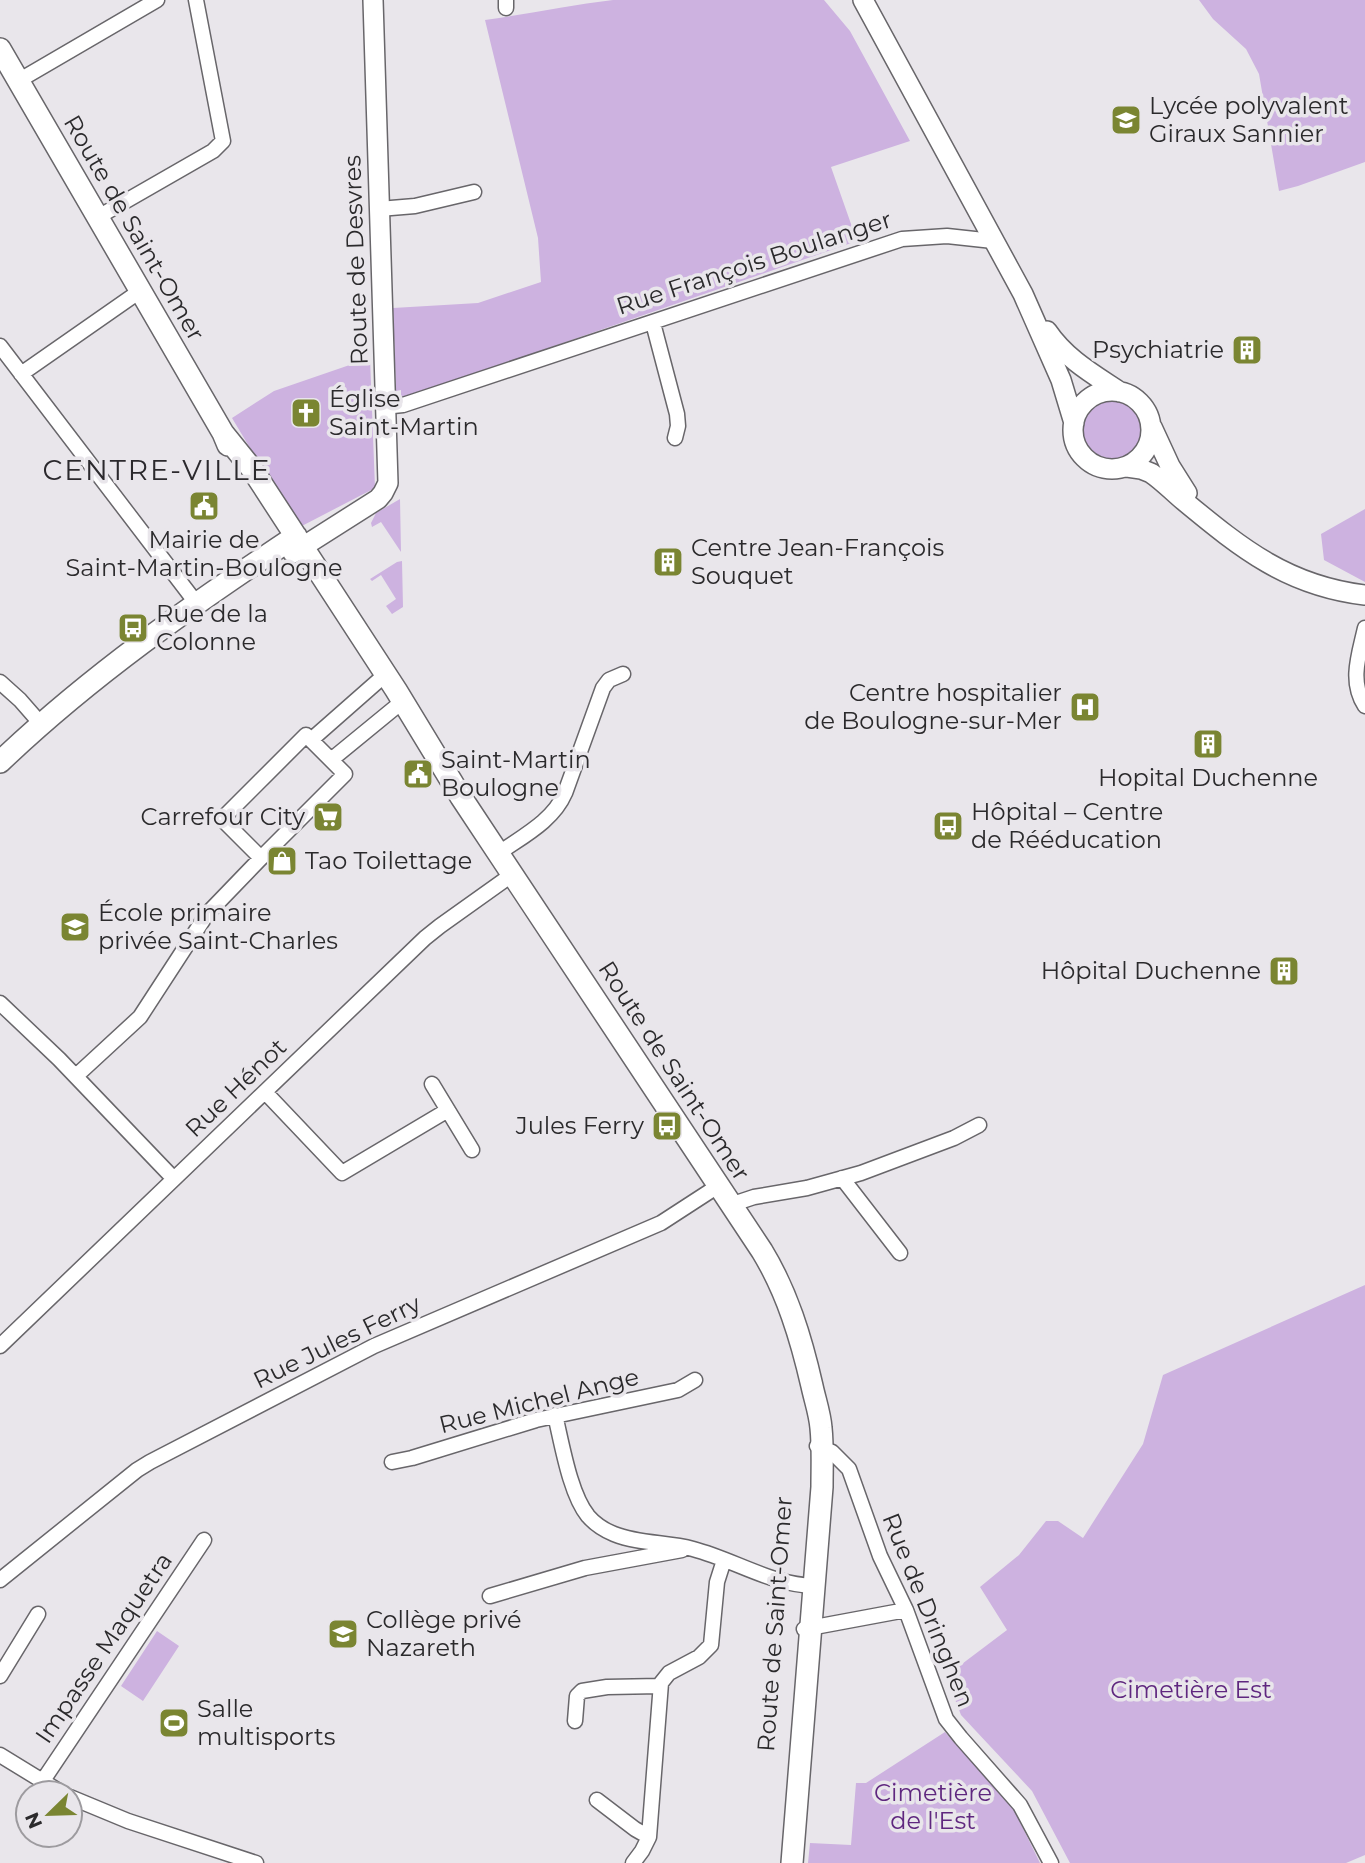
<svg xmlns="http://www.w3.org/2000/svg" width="1365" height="1863" viewBox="0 0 1365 1863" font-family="Montserrat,sans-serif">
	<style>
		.green { fill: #cdb2e0 }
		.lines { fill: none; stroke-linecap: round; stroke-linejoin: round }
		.minor-casing { stroke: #68666a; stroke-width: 17 }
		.tertiary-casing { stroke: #68666a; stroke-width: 22 }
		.secondary-casing { stroke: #68666a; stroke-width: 24 }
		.minor { stroke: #fff; stroke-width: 14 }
		.tertiary { stroke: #fff; stroke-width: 19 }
		.secondary { stroke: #fff; stroke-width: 21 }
		.labels { text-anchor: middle; stroke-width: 7; stroke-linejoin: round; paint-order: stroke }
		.poi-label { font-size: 24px; fill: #2b2a2c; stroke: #e9e6eb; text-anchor: start }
		.street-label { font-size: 24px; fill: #2b2a2c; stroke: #e9e6eb }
		.park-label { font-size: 24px; fill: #5f277f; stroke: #e9e6eb }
		.quarter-label { font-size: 28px; letter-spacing: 2px; fill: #2b292d; stroke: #e9e6eb }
	</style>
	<rect width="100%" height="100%" fill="#e9e6eb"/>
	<path class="green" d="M 613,0 L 824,0 L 850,31 L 910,141 L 831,167 L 857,241 L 401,399 L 401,390 L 396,391 L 393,308 L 478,303 L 541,282 L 538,238 L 485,20 C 528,14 570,5 613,0 Z
		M 1199,0 L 1365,0 L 1365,162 L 1298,186 L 1279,191 L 1259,74 L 1246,49 L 1213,19 Z
		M 370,358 L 375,488 L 298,528 L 232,418 L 274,391 Z
		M1082 431a30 30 0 1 1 60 0a30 30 0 1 1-60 0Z
		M 400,499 L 401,552 L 381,522 L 372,527 L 371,523 L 376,513 Z
		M 1365,509 L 1365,582 L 1324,560 L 1321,534 Z
		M 402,561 L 403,607 L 392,614 L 386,606 L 396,599 L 381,575 L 372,581 L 370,579 L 397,562 Z
		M 1365,1285 L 1365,1855 L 1346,1863 L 1070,1863 L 1032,1791 L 961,1715 L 946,1676 L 1007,1630 L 980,1587 L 1019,1555 L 1046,1521 L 1058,1521 L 1083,1538 L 1143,1444 L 1163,1375 Z
		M 157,1631 L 179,1646 L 143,1701 L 121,1686 Z
		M 945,1732 L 1013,1808 L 1040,1863 L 808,1863 L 810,1843 L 851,1845 L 856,1783 L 866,1783 Z"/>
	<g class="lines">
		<g class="minor-casing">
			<path id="minor" d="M 506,0 L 506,8
				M 18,81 L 157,0
				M 379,209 L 415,206 L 474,192
				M 98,217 L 213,151 L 223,141 L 196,0
				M 653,323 L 677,414 L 678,426 L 675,438
				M 0,346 L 197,604
				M 21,374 L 140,291
				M 385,400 L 393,406 L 403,405 L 902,239 L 947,236 L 993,241
				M 1365,628 C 1359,655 1349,681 1365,706
				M 0,682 L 20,700 L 41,724
				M 306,735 L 345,774 L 261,858 L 222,819 Z
				M 311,740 L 386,674
				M 331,760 L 403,701
				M 499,853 C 523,836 553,821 565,793 L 603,688 L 609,680 L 623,674
				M 0,1003 L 59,1059 L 174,1179
				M 76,1076 L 140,1017 L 207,914 L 261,858
				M 432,1084 L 472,1150
				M 265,1092 L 342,1173 L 448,1110
				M 842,1178 L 900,1253
				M 730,1205 L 754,1197 L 807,1188 L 861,1173 L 954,1138 L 979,1125
				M 0,1346 L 425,938 L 440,926 L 513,874
				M 555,1415 C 562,1444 570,1494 588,1516 C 595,1524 604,1530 614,1534 C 639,1544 667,1542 693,1549 C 735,1560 771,1585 815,1586
				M 817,1446 L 832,1452 L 849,1469 L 880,1556 L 906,1610 L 946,1719 L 961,1738 L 1020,1805 L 1051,1863
				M 392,1462 L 412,1458 L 536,1420 L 678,1390 L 695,1380
				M 0,1580 L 137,1470 L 150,1462 L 374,1346 L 661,1223 L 718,1186
				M 490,1596 L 585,1568 L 682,1550
				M 804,1629 L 906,1610
				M 0,1676 L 38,1614
				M 575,1721 L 577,1696 L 582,1691 L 607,1687 L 660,1686
				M 0,1755 L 62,1793
				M 42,1782 L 204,1540
				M 70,1797 L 128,1821 L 256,1863
				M 597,1800 L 635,1829 L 649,1837
				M 633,1863 L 642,1851 L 649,1837 L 661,1683 L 669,1673 L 699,1657 L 711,1645 L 717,1582 L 724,1560"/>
		</g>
		<g class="tertiary-casing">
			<path id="tertiary" d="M 863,0 L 1023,294 L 1061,380 L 1074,423
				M 1047,331 C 1066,359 1093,374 1120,392
				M1073 430a39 39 0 1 1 78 0a39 39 0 1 1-78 0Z
				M 1152,427 L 1170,466 L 1187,493
				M 1127,467 L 1141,469 L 1151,473 C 1163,481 1173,492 1184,501 C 1242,549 1288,586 1365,595
				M 293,553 L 378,499 L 383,493 L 388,483 L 373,0"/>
		</g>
		<g class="secondary-casing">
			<path id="secondary" d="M 0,49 L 223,433 L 228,445
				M 223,433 L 252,469 L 396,690 L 461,797 L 762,1251 C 787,1292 801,1338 812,1386 C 815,1400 820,1414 821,1428 C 823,1447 822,1467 822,1487 L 792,1863
				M 0,762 C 90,676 192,605 296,536"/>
		</g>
		<use href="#minor" class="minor"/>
		<use href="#tertiary" class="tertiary"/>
		<use href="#secondary" class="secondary"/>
	</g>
	<defs>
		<g id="school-square" transform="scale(1.575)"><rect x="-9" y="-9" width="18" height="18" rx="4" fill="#7a8532" stroke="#e9e6eb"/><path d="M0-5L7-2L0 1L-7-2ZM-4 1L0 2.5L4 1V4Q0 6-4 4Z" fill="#fff"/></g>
		<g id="building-square" transform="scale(1.575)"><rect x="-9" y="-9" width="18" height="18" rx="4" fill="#7a8532" stroke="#e9e6eb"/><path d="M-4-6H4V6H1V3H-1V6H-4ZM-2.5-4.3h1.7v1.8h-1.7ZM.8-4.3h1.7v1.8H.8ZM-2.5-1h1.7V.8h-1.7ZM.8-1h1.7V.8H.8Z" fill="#fff"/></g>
		<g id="church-square" transform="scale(1.575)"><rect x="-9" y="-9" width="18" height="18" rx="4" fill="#7a8532" stroke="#e9e6eb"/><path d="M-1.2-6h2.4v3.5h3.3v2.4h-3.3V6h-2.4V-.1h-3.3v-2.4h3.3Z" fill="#fff"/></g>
		<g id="civic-square" transform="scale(1.575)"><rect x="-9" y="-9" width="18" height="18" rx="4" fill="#7a8532" stroke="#e9e6eb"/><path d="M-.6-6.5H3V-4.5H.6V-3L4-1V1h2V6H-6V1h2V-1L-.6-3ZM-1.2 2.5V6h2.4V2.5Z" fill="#fff"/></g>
		<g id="bus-square" transform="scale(1.575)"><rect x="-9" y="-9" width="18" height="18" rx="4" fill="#7a8532" stroke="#e9e6eb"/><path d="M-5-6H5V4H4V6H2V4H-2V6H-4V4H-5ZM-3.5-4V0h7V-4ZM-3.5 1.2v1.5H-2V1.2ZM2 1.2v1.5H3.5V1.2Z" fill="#fff"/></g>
		<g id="hospital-square" transform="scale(1.575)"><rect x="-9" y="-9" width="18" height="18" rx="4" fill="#7a8532" stroke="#e9e6eb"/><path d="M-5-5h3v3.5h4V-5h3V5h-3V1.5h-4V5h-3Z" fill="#fff"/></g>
		<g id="supermarket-square" transform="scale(1.575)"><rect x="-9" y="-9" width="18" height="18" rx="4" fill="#7a8532" stroke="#e9e6eb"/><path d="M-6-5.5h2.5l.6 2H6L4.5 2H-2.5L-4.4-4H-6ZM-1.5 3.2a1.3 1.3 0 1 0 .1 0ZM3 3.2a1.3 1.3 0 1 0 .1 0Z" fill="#fff"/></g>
		<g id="shop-square" transform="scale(1.575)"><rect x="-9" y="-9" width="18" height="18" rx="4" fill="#7a8532" stroke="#e9e6eb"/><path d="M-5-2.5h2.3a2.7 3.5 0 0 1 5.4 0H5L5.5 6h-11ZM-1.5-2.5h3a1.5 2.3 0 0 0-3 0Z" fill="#fff"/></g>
		<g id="stadium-square" transform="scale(1.575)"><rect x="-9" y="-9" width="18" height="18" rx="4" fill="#7a8532" stroke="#e9e6eb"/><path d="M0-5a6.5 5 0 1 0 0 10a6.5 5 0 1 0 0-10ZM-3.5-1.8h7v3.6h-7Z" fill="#fff"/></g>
	</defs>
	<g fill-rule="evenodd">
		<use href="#school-square" x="1126" y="120"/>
		<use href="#building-square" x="1247" y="350"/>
		<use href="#church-square" x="306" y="413"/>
		<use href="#civic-square" x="204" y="506"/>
		<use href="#building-square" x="668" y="562"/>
		<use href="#bus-square" x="133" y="628"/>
		<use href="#hospital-square" x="1085" y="707"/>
		<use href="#building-square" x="1208" y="744"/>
		<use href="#civic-square" x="418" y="774"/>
		<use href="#supermarket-square" x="328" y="817"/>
		<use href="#bus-square" x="948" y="826"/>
		<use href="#shop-square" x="282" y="861"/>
		<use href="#school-square" x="75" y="927"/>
		<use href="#building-square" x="1284" y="971"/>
		<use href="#bus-square" x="667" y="1126"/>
		<use href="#school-square" x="343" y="1634"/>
		<use href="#stadium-square" x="174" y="1723"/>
	</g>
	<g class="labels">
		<g class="poi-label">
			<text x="1149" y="114">Lycée polyvalent<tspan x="1149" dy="28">Giraux Sannier</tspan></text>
			<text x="1224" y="358" text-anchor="end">Psychiatrie</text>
			<text x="329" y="407">Église<tspan x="329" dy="28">Saint-Martin</tspan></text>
			<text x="204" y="548" text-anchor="middle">Mairie de<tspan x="204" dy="28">Saint-Martin-Boulogne</tspan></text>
			<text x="691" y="556">Centre Jean-François<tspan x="691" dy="28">Souquet</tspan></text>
			<text x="156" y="622">Rue de la<tspan x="156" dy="28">Colonne</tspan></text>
			<text x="1062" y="701" text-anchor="end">Centre hospitalier<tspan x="1062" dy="28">de Boulogne-sur-Mer</tspan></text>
			<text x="441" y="768">Saint-Martin<tspan x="441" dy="28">Boulogne</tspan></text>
			<text x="1208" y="786" text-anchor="middle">Hopital Duchenne</text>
			<text x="971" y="820">Hôpital – Centre<tspan x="971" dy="28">de Rééducation</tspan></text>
			<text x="305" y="825" text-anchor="end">Carrefour City</text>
			<text x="305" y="869">Tao Toilettage</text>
			<text x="98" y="921">École primaire<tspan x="98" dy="28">privée Saint-Charles</tspan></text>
			<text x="1261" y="979" text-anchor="end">Hôpital Duchenne</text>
			<text x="644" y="1134" text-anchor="end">Jules Ferry</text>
			<text x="366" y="1628">Collège privé<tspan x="366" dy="28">Nazareth</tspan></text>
			<text x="197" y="1717">Salle<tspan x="197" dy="28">multisports</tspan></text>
		</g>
		<g class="street-label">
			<text transform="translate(134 228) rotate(60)" y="8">Route de Saint-Omer</text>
			<text transform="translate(356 260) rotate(-92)" y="8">Route de Desvres</text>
			<text transform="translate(754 263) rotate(-18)" y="8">Rue François Boulanger</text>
			<text transform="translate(674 1071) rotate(57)" y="8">Route de Saint-Omer</text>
			<text transform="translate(236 1088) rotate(-44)" y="8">Rue Hénot</text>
			<text transform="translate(337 1342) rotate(-26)" y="8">Rue Jules Ferry</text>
			<text transform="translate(539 1401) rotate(-14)" y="8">Rue Michel Ange</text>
			<text transform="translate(928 1610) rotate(68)" y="8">Rue de Dringhen</text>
			<text transform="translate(775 1624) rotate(-86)" y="8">Route de Saint-Omer</text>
			<text transform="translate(104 1648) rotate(-56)" y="8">Impasse Maquetra</text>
		</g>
		<g class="park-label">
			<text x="1191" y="1698">Cimetière Est</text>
			<text x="933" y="1801">Cimetière<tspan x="933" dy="28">de l'Est</tspan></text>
		</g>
		<g class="quarter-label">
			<text x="157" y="480">CENTRE-VILLE</text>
		</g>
	</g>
	<g transform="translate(49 1814) rotate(247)"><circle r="33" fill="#e9e6eb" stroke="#9d9b9f" stroke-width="2"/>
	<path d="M0-5L12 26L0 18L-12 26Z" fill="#7a8532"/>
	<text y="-10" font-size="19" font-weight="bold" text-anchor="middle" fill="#2b2a2c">N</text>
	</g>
</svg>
